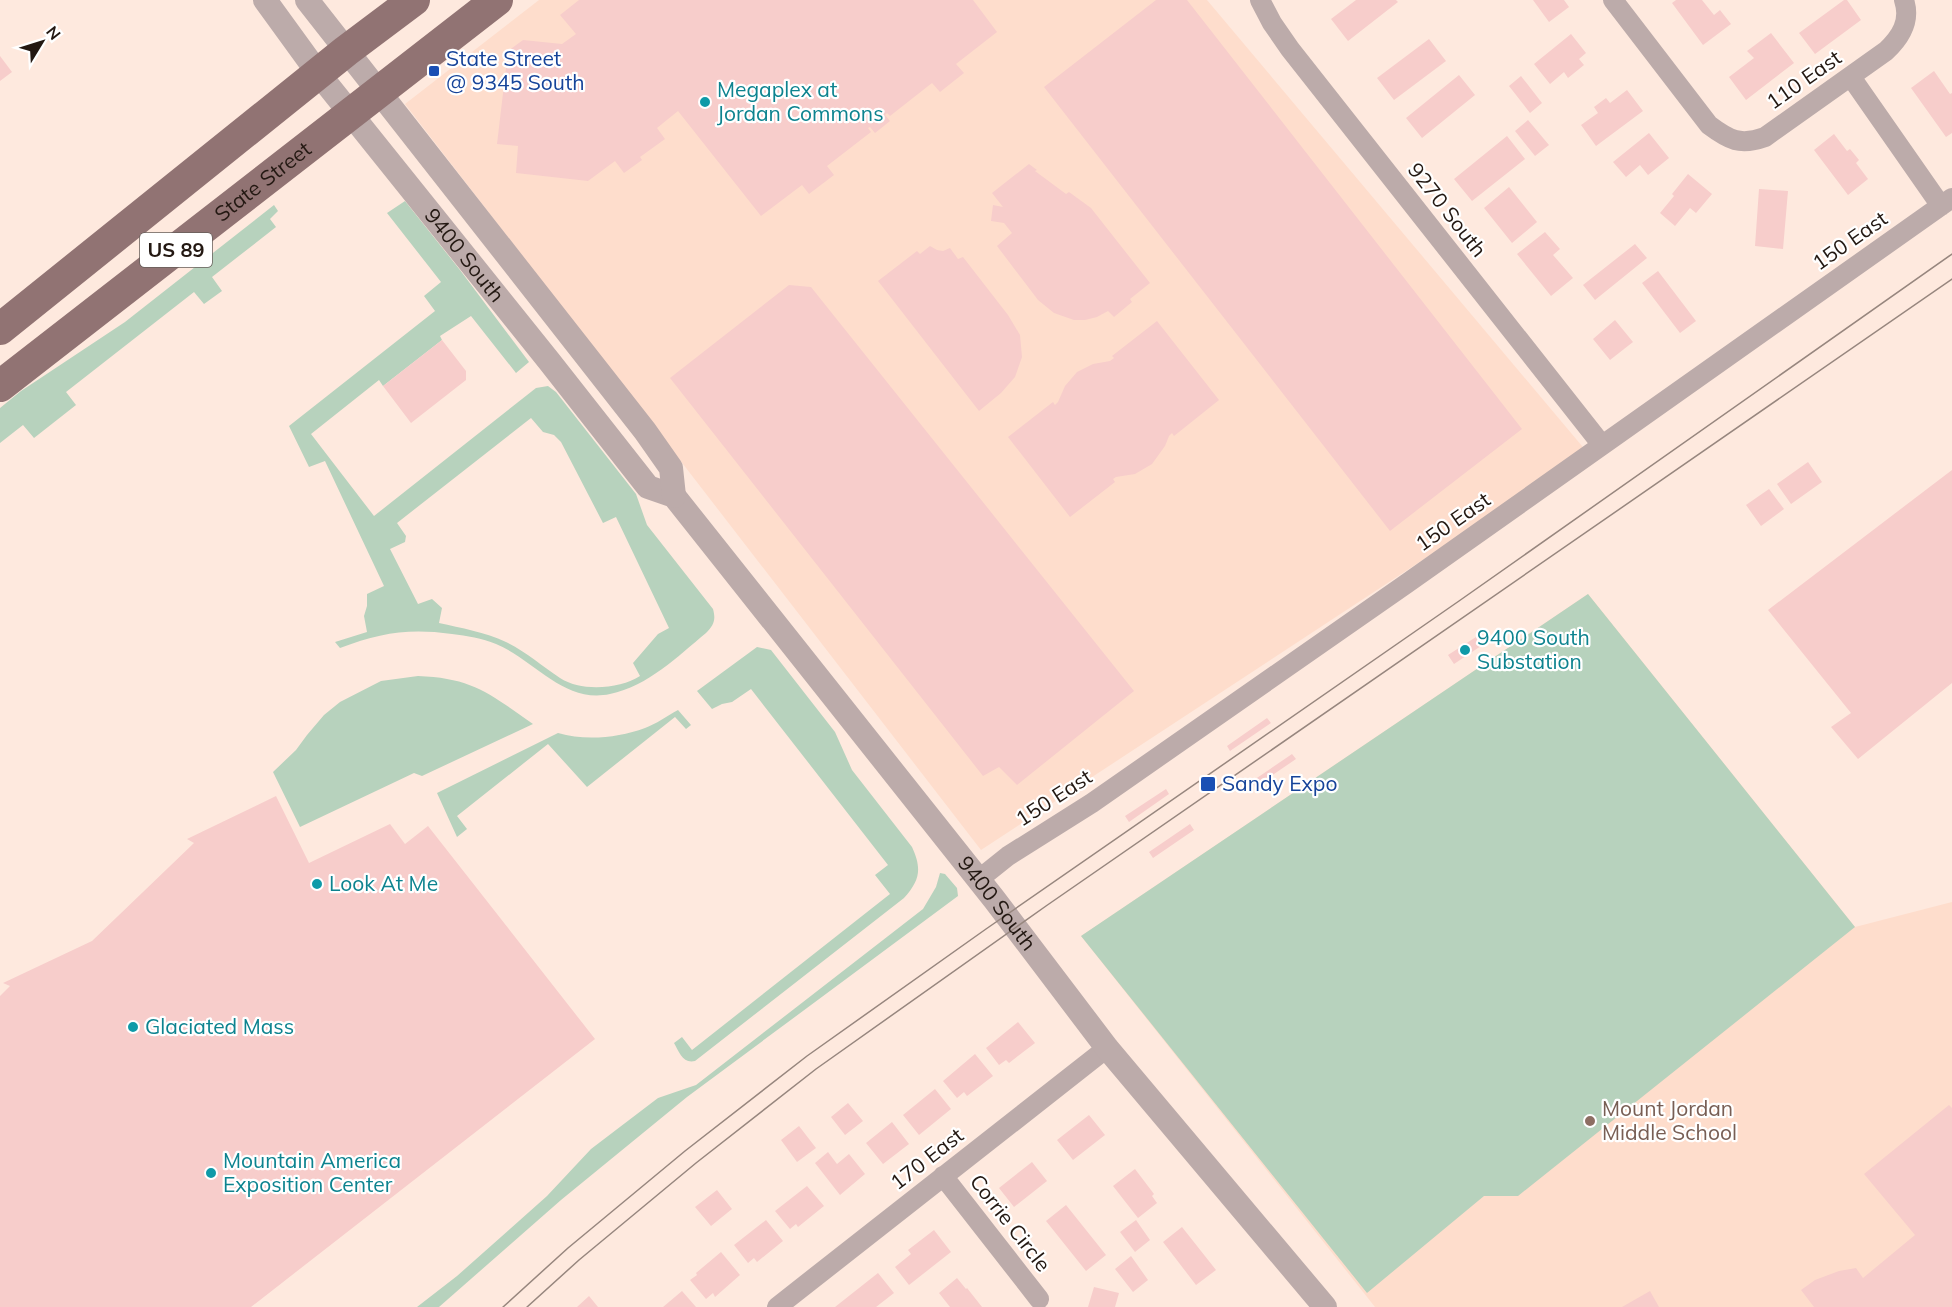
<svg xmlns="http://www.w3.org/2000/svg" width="1952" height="1307" viewBox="0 0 1952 1307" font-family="Mulish,sans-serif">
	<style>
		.built { fill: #feddcc }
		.green { fill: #b7d2bd; fill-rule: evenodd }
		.building { fill: #f7cdcb }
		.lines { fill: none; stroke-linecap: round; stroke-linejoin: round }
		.minor { stroke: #bcabaa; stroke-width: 20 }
		.tertiary { stroke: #bcabaa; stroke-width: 24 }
		.primary { stroke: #917373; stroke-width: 32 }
		.tram { stroke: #97867e; stroke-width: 1.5 }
		.transit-dot { fill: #1a4fb4; stroke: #fff; stroke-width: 2 }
		.culture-dot { fill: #0f9aa8; stroke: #fff; stroke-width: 2 }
		.education-dot { fill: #8d6e63; stroke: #fff; stroke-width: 2 }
		.labels { text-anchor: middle; stroke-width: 4.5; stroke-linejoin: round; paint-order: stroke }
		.shield { fill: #fff; stroke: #655d59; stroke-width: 1.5 }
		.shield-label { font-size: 20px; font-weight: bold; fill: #231812 }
		.transit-label { font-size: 21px; fill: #164399; stroke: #fff; text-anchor: start }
		.street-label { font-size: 21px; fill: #231812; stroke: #fff }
		.culture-label { font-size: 21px; fill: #0d838f; stroke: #fff; text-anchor: start }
		.education-label { font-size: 21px; fill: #785e54; stroke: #fff; text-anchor: start }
	</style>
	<rect width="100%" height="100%" fill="#fee9de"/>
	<path class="built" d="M 539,0 L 1207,0 L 1587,452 L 981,850 L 405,104 Z
		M 1588,594 L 1855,927 L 1952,902 L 1952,1307 L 1375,1307 L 1081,936 Z"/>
	<path class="green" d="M 405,201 L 460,270 L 529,362 L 516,373 L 471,316 L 440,336 L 442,340 L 383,386 L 379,380 L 311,434 L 374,516 L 536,388 L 548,386 L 556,392 L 636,494 L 647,525 L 713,609 C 716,620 714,625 706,633 C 677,657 648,686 610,694 C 564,704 535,660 496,644 C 482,638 467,636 452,634 C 408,628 380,633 340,648 L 335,642 L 367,632 L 364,616 L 367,606 L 367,594 L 384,586 L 325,461 L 309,467 L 289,426 L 435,311 L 424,296 L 441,282 L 387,213 ZM 531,418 L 543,432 L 554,435 L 561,442 L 603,523 L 616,517 L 669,628 L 658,634 L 633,663 L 640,676 C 620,689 581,692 560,678 C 542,666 526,652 506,642 C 485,632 461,628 439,623 L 442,608 L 432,599 L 418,604 L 390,549 L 405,542 L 406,536 L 397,523 Z
		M 274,205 L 278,211 L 270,219 L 276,227 L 212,277 L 222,291 L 204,304 L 194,292 L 66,392 L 76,405 L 34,438 L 23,425 L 0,443 L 0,408 L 21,391 L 125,322 Z
		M 1588,594 L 1855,927 L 1518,1196 L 1484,1196 L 1367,1293 L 1081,936 Z
		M 757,647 L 771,650 L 835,732 L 852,770 L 912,847 C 922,869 920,880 904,898 L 695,1061 C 683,1064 679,1052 674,1043 L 682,1037 L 692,1050 L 890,894 L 875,875 L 888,865 L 751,689 L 732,702 L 722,704 L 712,709 L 697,691 Z
		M 418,676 C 473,678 490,694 533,724 L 422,776 L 414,773 L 300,827 L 273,772 L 296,750 L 307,735 L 324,715 L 340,702 L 381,681 Z
		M 678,710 L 691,725 L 686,729 L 675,717 L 587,787 L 548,744 L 457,816 L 467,829 L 457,837 L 437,793 L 558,733 C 585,741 618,738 645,728 C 656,724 667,716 678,710 Z
		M 940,873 L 945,874 L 957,888 L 958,896 L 687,1097 L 561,1200 L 439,1307 L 417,1307 L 457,1276 L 547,1196 L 591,1149 L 658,1098 L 696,1085 L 923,909 L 936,887 Z"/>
	<path class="building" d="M 579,0 L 973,0 L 997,32 L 956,64 L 964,73 L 940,92 L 932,83 L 890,116 L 887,113 L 885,115 L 890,121 L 875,133 L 870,127 L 868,128 L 871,132 L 827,166 L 834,175 L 809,194 L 802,185 L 761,216 L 678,111 L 657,128 L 665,139 L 640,157 L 642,160 L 624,173 L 615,161 L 588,181 L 516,173 L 518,146 L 497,144 L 508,51 L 523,40 L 562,44 L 576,34 L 560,15 Z
		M 1156,0 L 1187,0 L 1522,429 L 1390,531 L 1044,87 Z
		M 1356,0 L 1396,0 L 1398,2 L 1348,41 L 1331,19 Z
		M 1533,0 L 1564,0 L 1569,7 L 1549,22 Z
		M 1676,0 L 1702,0 L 1714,15 L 1720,10 L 1731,24 L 1703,45 L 1672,3 Z
		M 1844,0 L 1847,0 L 1861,20 L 1815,54 L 1799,33 Z
		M 1771,33 L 1794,63 L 1746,100 L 1729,77 L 1754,58 L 1747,51 Z
		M 1571,34 L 1586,53 L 1579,59 L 1584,65 L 1568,78 L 1564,72 L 1550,84 L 1534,64 Z
		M 1429,39 L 1446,61 L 1394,100 L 1377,78 Z
		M 0,56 L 12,72 L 0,81 Z
		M 1934,71 L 1950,94 L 1952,93 L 1952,133 L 1946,137 L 1911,88 Z
		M 1459,75 L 1475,95 L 1422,138 L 1406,118 Z
		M 1521,76 L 1542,103 L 1530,113 L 1509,86 Z
		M 1627,90 L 1643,111 L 1596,146 L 1581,125 L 1598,113 L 1594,107 L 1606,98 L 1610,103 Z
		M 1528,120 L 1549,145 L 1535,156 L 1515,131 Z
		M 1649,133 L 1669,158 L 1648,175 L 1640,165 L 1626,177 L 1613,162 Z
		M 1834,134 L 1847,151 L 1850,149 L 1859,160 L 1856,163 L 1868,179 L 1848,195 L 1814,150 Z
		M 1507,136 L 1525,159 L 1472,201 L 1454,179 Z
		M 1029,164 L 1037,170 L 1035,171 L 1066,194 L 1069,192 L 1091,208 L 1150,283 L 1130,299 L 1132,302 L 1114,317 L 1108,311 L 1097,317 L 1085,320 L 1074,320 L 1054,313 L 1038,300 L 997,246 L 1012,233 L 1004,223 L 991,221 L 993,205 L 1003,207 L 992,193 Z
		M 1688,174 L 1712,194 L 1696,213 L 1690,208 L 1675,226 L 1660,213 L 1674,196 L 1672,194 Z
		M 1509,187 L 1537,222 L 1512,243 L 1484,208 Z
		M 1759,189 L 1788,191 L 1783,249 L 1755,246 Z
		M 1545,232 L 1560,249 L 1553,255 L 1573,278 L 1551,296 L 1517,254 Z
		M 1635,244 L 1647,258 L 1595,300 L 1583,285 Z
		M 930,246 L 937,250 L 943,251 L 950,248 L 958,259 L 963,257 L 1008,315 L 1020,335 L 1022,357 L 1015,377 L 1001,393 L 979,411 L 878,281 L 917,251 L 920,254 Z
		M 1658,271 L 1696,321 L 1680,333 L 1642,283 Z
		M 789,285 L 811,287 L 1134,691 L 1017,785 L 999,767 L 983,776 L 670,378 Z
		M 1615,320 L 1633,342 L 1610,360 L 1593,339 Z
		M 1157,321 L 1219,400 L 1174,436 L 1172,433 L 1169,436 L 1165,446 L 1152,464 L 1135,474 L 1116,477 L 1113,479 L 1115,482 L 1070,517 L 1008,437 L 1053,402 L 1055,405 L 1058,402 L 1065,386 L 1077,372 L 1093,364 L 1110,361 L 1114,358 L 1112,356 Z
		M 442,340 L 466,371 L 466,380 L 411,423 L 383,386 Z
		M 1808,462 L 1822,482 L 1791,504 L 1777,484 Z
		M 1952,470 L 1952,683 L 1858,759 L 1831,727 L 1851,713 L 1768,610 Z
		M 1769,489 L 1784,509 L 1761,526 L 1746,505 Z
		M 1476,637 L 1481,646 L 1454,664 L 1448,655 Z
		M 1267,718 L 1271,723 L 1230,751 L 1227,746 Z
		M 1292,754 L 1296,759 L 1255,787 L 1251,782 Z
		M 1166,789 L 1169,794 L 1129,822 L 1125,816 Z
		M 276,796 L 309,863 L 390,824 L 405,844 L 428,826 L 595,1039 L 251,1307 L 0,1307 L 0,996 L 10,986 L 3,983 L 92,941 L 194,843 L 187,839 Z
		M 1190,824 L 1194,830 L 1153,858 L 1149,852 Z
		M 1018,1022 L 1035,1043 L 1009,1063 L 1006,1060 L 999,1065 L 986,1048 Z
		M 975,1054 L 993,1076 L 967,1096 L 964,1092 L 957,1098 L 943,1081 Z
		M 935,1089 L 951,1109 L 919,1135 L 903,1115 Z
		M 848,1103 L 863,1121 L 845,1135 L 831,1117 Z
		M 1949,1105 L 1952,1108 L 1952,1307 L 1814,1307 L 1801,1290 L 1815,1280 L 1839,1271 L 1856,1268 L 1863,1278 L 1915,1235 L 1864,1174 Z
		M 1089,1115 L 1105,1135 L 1073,1160 L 1057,1140 Z
		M 892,1122 L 909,1144 L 883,1164 L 866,1143 Z
		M 799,1126 L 816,1148 L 797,1162 L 781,1140 Z
		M 828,1152 L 837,1164 L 849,1154 L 865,1174 L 840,1195 L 815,1163 Z
		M 1032,1162 L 1047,1181 L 1014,1207 L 999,1188 Z
		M 1135,1169 L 1154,1194 L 1152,1196 L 1157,1203 L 1138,1218 L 1113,1186 Z
		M 807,1186 L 824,1206 L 798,1227 L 796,1224 L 790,1229 L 775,1211 Z
		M 717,1190 L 732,1209 L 711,1226 L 695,1207 Z
		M 1066,1205 L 1106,1255 L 1086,1271 L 1046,1221 Z
		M 766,1220 L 783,1241 L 757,1262 L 754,1258 L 748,1263 L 734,1245 Z
		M 1136,1220 L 1150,1240 L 1135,1252 L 1120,1232 Z
		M 1182,1227 L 1216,1270 L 1196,1285 L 1163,1242 Z
		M 934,1230 L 951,1252 L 909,1285 L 895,1267 L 911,1254 L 908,1250 Z
		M 721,1252 L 740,1275 L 715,1297 L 713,1293 L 706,1299 L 690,1280 L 697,1275 L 696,1273 Z
		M 1131,1256 L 1148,1280 L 1133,1292 L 1115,1269 Z
		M 878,1273 L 894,1293 L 876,1307 L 835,1307 Z
		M 957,1278 L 966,1289 L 967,1288 L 982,1307 L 950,1307 L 939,1293 Z
		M 1094,1287 L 1119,1293 L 1115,1307 L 1088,1307 Z
		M 682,1291 L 696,1307 L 663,1307 Z
		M 1650,1291 L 1659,1307 L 1622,1307 Z
		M 589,1296 L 598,1307 L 577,1307 Z"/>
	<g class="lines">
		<path class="minor" d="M 1260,0 L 1272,23 L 1290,49 L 1602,445
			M 1613,0 L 1709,125 C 1729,140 1740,146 1765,137 L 1886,51 C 1901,37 1911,21 1904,0
			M 1851,77 L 1941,206
			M 978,880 L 1008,856 L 1092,803 L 1406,584 L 1952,198
			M 943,1176 L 1039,1299
			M 777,1307 L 1107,1048"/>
		<g class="tertiary">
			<path id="s1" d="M 265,0 L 318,73 L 549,361 L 648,487 L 674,496 L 994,899 L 1107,1048 L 1325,1307"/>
			<path d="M 307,0 L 645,431 L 671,468 L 674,496"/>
		</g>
		<g class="primary">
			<path d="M 0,329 L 346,51 L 414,0"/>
			<path id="s2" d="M 0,386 L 497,0"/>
		</g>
		<path class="tram" d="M 503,1307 L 568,1248 L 685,1151 L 807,1056 L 986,929 L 1459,601 L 1952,254
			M 527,1307 L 579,1260 L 696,1163 L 816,1069 L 1046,906 L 1952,279"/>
	</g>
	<g class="transit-dot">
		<rect x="428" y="65" width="12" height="12" rx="3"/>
		<rect x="1200" y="776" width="16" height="16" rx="3"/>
	</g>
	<g class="culture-dot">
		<circle cx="705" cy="102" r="6"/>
		<circle cx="1465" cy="650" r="6"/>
		<circle cx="317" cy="884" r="6"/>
		<circle cx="133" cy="1027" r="6"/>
		<circle cx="211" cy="1173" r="6"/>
	</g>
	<circle class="education-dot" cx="1590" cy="1121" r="6"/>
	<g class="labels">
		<rect class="shield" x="140" y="233" width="72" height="34" rx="4.5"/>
		<g class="shield-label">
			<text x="176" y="257">US 89</text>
		</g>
		<g class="transit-label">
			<text x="446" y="66">State Street<tspan x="446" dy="24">@ 9345 South</tspan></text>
			<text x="1222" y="791">Sandy Expo</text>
		</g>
		<g class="street-label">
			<text transform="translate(1804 80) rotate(-35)" y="7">110 East</text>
			<text dy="7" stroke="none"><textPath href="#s2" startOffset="333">State Street</textPath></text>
			<text transform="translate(1447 210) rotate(52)" y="7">9270 South</text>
			<text transform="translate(1850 241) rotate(-35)" y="7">150 East</text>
			<text dy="7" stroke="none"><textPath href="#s1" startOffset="324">9400 South</textPath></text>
			<text transform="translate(1453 522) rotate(-35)" y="7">150 East</text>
			<text transform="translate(1054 798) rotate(-33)" y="7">150 East</text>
			<text dy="7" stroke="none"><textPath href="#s1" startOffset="1167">9400 South</textPath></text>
			<text transform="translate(927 1159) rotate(-38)" y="7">170 East</text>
			<text transform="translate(1010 1223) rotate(52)" y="7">Corrie Circle</text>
		</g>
		<g class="culture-label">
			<text x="717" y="97">Megaplex at<tspan x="717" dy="24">Jordan Commons</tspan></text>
			<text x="1477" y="645">9400 South<tspan x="1477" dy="24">Substation</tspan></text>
			<text x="329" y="891">Look At Me</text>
			<text x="145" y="1034">Glaciated Mass</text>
			<text x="223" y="1168">Mountain America<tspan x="223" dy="24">Exposition Center</tspan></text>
		</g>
		<g class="education-label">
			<text x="1602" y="1116">Mount Jordan<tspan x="1602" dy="24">Middle School</tspan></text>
		</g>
	</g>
	<g transform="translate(42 42) rotate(52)" stroke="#ffffff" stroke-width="4.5" paint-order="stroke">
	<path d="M0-4.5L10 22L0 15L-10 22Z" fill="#231812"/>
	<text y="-9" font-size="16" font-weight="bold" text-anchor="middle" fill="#231812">N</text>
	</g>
</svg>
